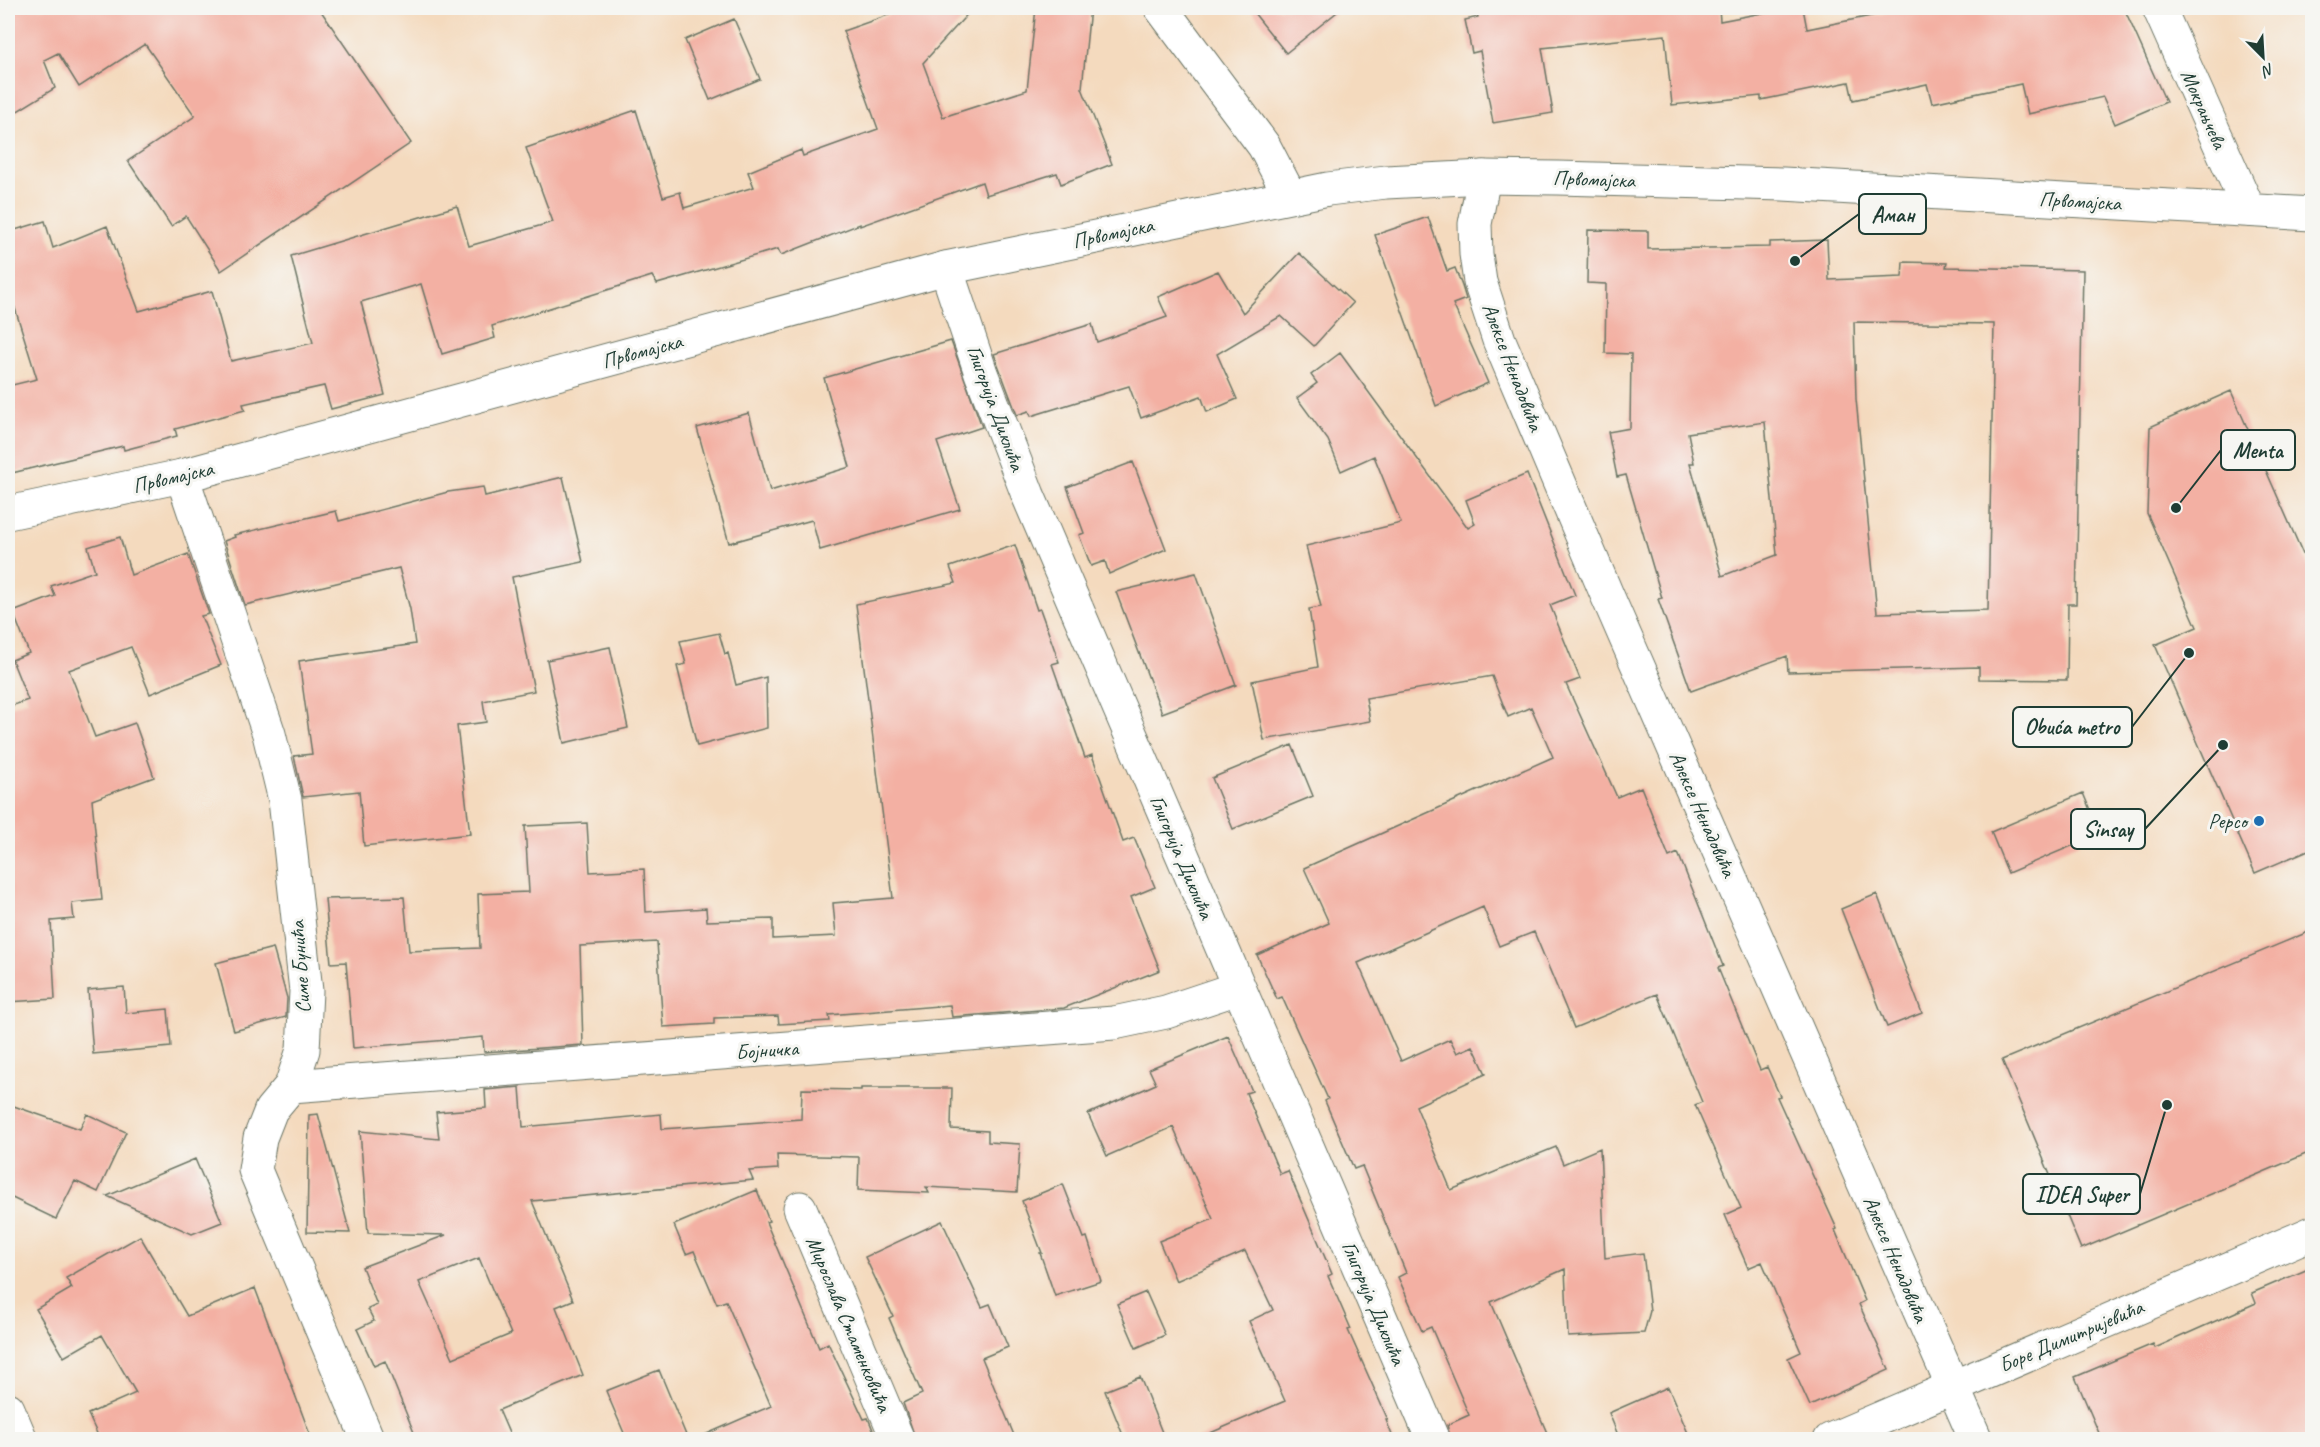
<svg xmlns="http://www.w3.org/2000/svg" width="2320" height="1447" viewBox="0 0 2320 1447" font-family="Caveat,sans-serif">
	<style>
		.building { fill: #f3b0a3; fill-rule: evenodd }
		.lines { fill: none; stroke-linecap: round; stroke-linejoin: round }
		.minor-casing { stroke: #6a7464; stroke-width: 35 }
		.tertiary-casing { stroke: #6a7464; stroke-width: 35 }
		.secondary-casing { stroke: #6a7464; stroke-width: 35 }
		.minor { stroke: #fff; stroke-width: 33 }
		.tertiary { stroke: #fff; stroke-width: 33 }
		.secondary { stroke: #fff; stroke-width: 33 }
		.poi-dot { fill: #1f6fb2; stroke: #f6f6f2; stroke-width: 2 }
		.labels { text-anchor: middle; stroke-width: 6; stroke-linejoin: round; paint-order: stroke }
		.street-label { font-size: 21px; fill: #1f3d34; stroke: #f6f6f2 }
		.poi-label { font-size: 21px; fill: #1f3d34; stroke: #f6f6f2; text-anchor: end }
		.leader { fill: none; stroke: #1f3d34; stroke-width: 2 }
		.callout-dot { fill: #1f3d34; stroke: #f6f6f2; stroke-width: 2 }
		.callout { fill: #f6f6f2; stroke: #1f3d34; stroke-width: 2 }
		.callout-label { font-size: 22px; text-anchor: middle; font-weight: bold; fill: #1f3d34 }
	</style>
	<rect width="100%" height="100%" fill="#f6f6f2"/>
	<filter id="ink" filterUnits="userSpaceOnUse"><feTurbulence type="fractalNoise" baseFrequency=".0167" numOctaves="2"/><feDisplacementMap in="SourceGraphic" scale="12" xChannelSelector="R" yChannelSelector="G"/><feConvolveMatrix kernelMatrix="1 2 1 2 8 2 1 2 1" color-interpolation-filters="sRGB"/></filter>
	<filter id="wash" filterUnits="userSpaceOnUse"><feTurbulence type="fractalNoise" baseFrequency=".008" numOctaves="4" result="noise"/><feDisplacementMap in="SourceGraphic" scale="24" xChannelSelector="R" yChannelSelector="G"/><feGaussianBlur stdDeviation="1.35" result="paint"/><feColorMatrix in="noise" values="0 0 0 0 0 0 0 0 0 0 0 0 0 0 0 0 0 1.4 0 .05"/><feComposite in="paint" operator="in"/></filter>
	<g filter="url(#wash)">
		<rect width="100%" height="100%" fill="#f4dabe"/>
		<g id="blocks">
			<path class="building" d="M 8,8 L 319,8 L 411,143 L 221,271 L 186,216 L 171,226 L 128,161 L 195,116 L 145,44 L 79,87 L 58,53 L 44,60 L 55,88 L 8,117 Z
				M 908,8 L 973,8 L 923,63 L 943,117 L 1027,90 L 1036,8 L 1090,8 L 1082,88 L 1112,164 L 1061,184 L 1057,173 L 986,195 L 982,182 L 860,226 L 860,224 L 781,255 L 778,249 L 657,284 L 652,276 L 492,326 L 495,338 L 442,354 L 421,284 L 361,302 L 385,395 L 331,409 L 324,386 L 243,404 L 245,410 L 175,429 L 177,436 L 124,450 L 123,446 L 8,474 L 8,386 L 37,379 L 14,305 L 8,307 L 8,232 L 45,221 L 53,248 L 107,226 L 139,311 L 212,291 L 231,361 L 313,343 L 291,256 L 457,206 L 469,246 L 553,222 L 526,148 L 636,110 L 663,197 L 680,192 L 684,208 L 754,187 L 748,172 L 801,150 L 803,156 L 878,129 L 843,31 Z
				M 1250,8 L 1342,8 L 1286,53 Z
				M 1476,8 L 1719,8 L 1720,21 L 1788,8 L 1803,8 L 1807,29 L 1910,8 L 2124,8 L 2166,102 L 2115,124 L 2103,97 L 2028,114 L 2021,84 L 1932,103 L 1927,84 L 1853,100 L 1849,82 L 1761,100 L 1761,96 L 1672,105 L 1665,35 L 1542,48 L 1553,113 L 1493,123 L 1480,51 L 1472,53 L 1465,20 L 1478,17 Z
				M 734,19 L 760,79 L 710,100 L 685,40 Z
				M 1428,217 L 1447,271 L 1455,268 L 1462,286 L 1466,299 L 1453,304 L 1488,383 L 1436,406 L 1375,235 Z
				M 1588,230 L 1648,231 L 1648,249 L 1770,247 L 1770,242 L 1827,240 L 1829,280 L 1902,277 L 1903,262 L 1947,263 L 1946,267 L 2083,270 L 2076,604 L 2068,604 L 2067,680 L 1979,679 L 1979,667 L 1788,672 L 1787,656 L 1691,691 L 1658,599 L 1662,598 L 1626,475 L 1617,477 L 1608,432 L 1630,428 L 1631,354 L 1605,353 L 1606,284 L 1587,283 ZM 1854,322 L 1994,324 L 1988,610 L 1877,613 L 1856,399 ZM 1765,422 L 1777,555 L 1722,576 L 1690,463 L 1694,463 L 1688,433 Z
				M 1299,253 L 1353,303 L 1314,346 L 1281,316 L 1217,354 L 1237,399 L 1207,412 L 1201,396 L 1141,418 L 1129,386 L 1031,416 L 1029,411 L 1017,415 L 994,354 L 1092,324 L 1097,342 L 1167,317 L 1158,297 L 1218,271 L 1243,313 Z
				M 951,341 L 982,427 L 937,442 L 960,509 L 820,550 L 812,520 L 729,543 L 697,428 L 749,413 L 770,491 L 850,467 L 824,378 Z
				M 1340,353 L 1468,528 L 1475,524 L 1466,500 L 1527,474 L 1575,595 L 1550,605 L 1580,679 L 1566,684 L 1617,797 L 1641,787 L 1669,857 L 1678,853 L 1723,966 L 1718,968 L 1760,1070 L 1767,1067 L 1780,1096 L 1777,1097 L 1837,1229 L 1835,1230 L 1865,1301 L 1859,1304 L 1889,1370 L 1810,1406 L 1788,1358 L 1801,1352 L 1762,1262 L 1748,1268 L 1725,1215 L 1741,1208 L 1695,1105 L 1702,1102 L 1657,994 L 1574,1028 L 1534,932 L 1499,946 L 1483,907 L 1358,963 L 1401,1061 L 1450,1039 L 1457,1053 L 1473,1046 L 1486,1074 L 1416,1106 L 1451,1190 L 1556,1147 L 1563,1164 L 1600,1148 L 1605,1258 L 1643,1253 L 1650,1311 L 1644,1333 L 1568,1337 L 1565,1269 L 1491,1302 L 1550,1440 L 1451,1440 L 1447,1425 L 1469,1415 L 1431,1327 L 1422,1331 L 1398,1277 L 1406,1273 L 1362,1166 L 1354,1169 L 1325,1101 L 1328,1099 L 1282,997 L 1277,999 L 1257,955 L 1329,923 L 1304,868 L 1553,757 L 1531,707 L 1508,717 L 1492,676 L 1366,698 L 1370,721 L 1264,740 L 1252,681 L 1318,667 L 1309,609 L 1321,607 L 1306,546 L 1401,523 L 1374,456 L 1341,471 L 1328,440 L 1297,398 L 1317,383 L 1311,375 Z
				M 2231,391 L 2313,577 L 2313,848 L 2255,873 L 2155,645 L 2197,627 L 2147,513 L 2150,427 Z
				M 1133,462 L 1166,549 L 1109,574 L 1105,561 L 1091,566 L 1079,535 L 1084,533 L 1067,487 Z
				M 563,477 L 583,562 L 512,577 L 534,691 L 483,701 L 486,722 L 457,726 L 470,834 L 364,846 L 359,791 L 303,797 L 294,756 L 312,754 L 299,661 L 415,644 L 410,609 L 399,568 L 245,605 L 224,541 L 235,537 L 234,535 L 336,511 L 339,521 L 448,492 L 483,487 L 485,496 Z
				M 120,537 L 131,575 L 188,554 L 209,614 L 201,616 L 221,665 L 150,694 L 131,647 L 69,670 L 95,737 L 135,723 L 154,777 L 92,800 L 102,900 L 72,903 L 74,919 L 51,921 L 55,999 L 8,1002 L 8,707 L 28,700 L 12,660 L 29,653 L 13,612 L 55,596 L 51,586 L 95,571 L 88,547 Z
				M 1015,545 L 1037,610 L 1040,609 L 1059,662 L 1052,664 L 1085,758 L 1092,755 L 1123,842 L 1134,838 L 1155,887 L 1131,897 L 1160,970 L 1064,1008 L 952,1017 L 950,1005 L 829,1015 L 830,1021 L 779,1024 L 778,1016 L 714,1018 L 714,1024 L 663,1027 L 657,942 L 580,946 L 583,1045 L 484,1052 L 483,1037 L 353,1048 L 346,962 L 331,963 L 325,899 L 404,897 L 409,951 L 480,948 L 478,894 L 529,892 L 525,826 L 587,823 L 590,872 L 644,869 L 646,912 L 706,908 L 707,921 L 773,919 L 773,939 L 836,936 L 833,903 L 893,898 L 856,604 L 956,583 L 950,567 Z
				M 1196,573 L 1236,685 L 1162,713 L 1116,592 Z
				M 719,633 L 725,654 L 728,653 L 736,685 L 766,677 L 767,728 L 697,746 L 677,666 L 686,664 L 680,641 Z
				M 610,647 L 628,728 L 564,743 L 547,660 Z
				M 1292,745 L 1313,796 L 1233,829 L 1212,778 Z
				M 2083,793 L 2100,834 L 2008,873 L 1991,832 Z
				M 1877,894 L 1922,1013 L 1887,1027 L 1841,909 Z
				M 2313,930 L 2313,1151 L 2081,1249 L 2002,1060 Z
				M 273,948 L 287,998 L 286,1017 L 234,1031 L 216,963 Z
				M 124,987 L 126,1013 L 168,1009 L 171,1047 L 93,1054 L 88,990 Z
				M 1228,1036 L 1252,1091 L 1246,1093 L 1280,1174 L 1288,1171 L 1332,1274 L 1328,1276 L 1351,1329 L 1348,1330 L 1388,1420 L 1386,1420 L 1394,1440 L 1194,1440 L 1285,1401 L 1249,1321 L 1273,1310 L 1245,1251 L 1176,1281 L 1159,1241 L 1213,1219 L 1173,1127 L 1107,1156 L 1088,1114 L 1156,1084 L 1149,1069 Z
				M 520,1087 L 523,1127 L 661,1114 L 662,1129 L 801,1119 L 802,1089 L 861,1090 L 861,1088 L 952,1088 L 951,1129 L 988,1131 L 988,1142 L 1020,1144 L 1017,1192 L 926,1187 L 929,1193 L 858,1190 L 859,1157 L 777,1155 L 778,1169 L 749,1171 L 753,1180 L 532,1201 L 573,1300 L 556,1307 L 583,1375 L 499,1410 L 512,1440 L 417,1440 L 385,1361 L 374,1366 L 357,1329 L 374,1321 L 368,1309 L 377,1305 L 362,1267 L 446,1235 L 368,1233 L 360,1131 L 439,1139 L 436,1112 L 486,1108 L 485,1090 ZM 479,1258 L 511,1334 L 453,1358 L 419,1282 Z
				M 8,1104 L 80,1129 L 87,1114 L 126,1132 L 98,1192 L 75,1181 L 56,1219 L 8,1196 Z
				M 318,1114 L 350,1233 L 307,1232 L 309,1115 Z
				M 195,1159 L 222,1222 L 192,1234 L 107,1196 Z
				M 1063,1184 L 1084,1238 L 1087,1237 L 1101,1281 L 1055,1296 L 1040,1253 L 1042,1253 L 1022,1201 Z
				M 757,1190 L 769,1221 L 766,1222 L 819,1348 L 828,1343 L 864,1419 L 868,1418 L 877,1440 L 693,1440 L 771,1406 L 726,1301 L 717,1304 L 694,1251 L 686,1254 L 674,1225 Z
				M 942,1221 L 982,1307 L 990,1304 L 1008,1347 L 982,1358 L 1016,1440 L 916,1440 L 903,1403 L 922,1394 L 889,1318 L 893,1316 L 865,1257 Z
				M 140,1236 L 187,1316 L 255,1288 L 312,1440 L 100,1440 L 88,1414 L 136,1393 L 102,1335 L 64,1357 L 36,1309 L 72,1288 L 66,1278 Z
				M 2313,1267 L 2313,1440 L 2102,1440 L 2075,1377 L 2153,1344 L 2155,1348 L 2256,1303 L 2252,1293 Z
				M 1146,1292 L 1165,1335 L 1136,1348 L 1117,1304 Z
				M 659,1370 L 688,1440 L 627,1440 L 606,1391 Z
				M 1140,1377 L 1165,1440 L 1125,1440 L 1105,1391 Z
				M 1668,1387 L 1691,1440 L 1620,1440 L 1609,1413 Z"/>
		</g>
	</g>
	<g filter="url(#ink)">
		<use href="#blocks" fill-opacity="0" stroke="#6a7464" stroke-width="1.5"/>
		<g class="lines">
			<g class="minor-casing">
				<path id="minor" d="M 1161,8 L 1264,146 L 1290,196
					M 2159,8 L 2249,210
					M 1484,177 L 1475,224 L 1476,254 L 1480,282 L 1499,340 L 1607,595 L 1976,1440
					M 946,268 L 981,373 L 1028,495 L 1433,1440
					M 182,476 L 269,734 L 285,800 L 306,991 L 303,1050 L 291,1086 L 271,1110 L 260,1138 L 255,1170 L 368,1440
					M 291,1086 L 1114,1023 L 1166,1012 L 1238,988
					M 800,1208 L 898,1440
					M 1830,1440 L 2312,1233"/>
			</g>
			<g class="tertiary-casing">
				<path id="tertiary" d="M 8,1409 L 21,1440"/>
			</g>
			<g class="secondary-casing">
				<path id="secondary" d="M 8,513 L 182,476 L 946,268 L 1328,189 L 1386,182 L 1484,177 L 1558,178 L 1783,184 L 2312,214"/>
			</g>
			<use href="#minor" class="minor"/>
			<use href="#tertiary" class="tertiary"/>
			<use href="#secondary" class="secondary"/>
		</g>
	</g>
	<circle class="poi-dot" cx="2259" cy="821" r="6"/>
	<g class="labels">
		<g class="street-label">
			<text transform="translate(2204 109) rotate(66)" y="7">Мокрањчева</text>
			<text transform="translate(1594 179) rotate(2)" y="7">Првомајска</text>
			<text transform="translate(2080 201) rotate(3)" y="7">Првомајска</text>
			<text transform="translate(1113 233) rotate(-12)" y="7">Првомајска</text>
			<text transform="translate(642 351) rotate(-15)" y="7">Првомајска</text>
			<text transform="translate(1513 367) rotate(69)" y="7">Алексе Ненадовића</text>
			<text transform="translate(996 408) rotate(70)" y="7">Глигорија Диклића</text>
			<text transform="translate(173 477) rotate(-13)" y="7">Првомајска</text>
			<text transform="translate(1703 814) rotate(66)" y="7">Алексе Ненадовића</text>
			<text transform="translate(1182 857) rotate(67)" y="7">Глигорија Диклића</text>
			<text transform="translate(300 967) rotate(-94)" y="7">Симе Бунића</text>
			<text transform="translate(767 1050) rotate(-4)" y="7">Бојничка</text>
			<text transform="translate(1896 1259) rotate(67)" y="7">Алексе Ненадовића</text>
			<text transform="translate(1374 1303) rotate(67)" y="7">Глигорија Диклића</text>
			<text transform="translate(849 1324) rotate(67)" y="7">Мирослава Стаменковића</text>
			<text transform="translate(2071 1336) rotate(-23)" y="7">Боре Димитријевића</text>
		</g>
		<g class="poi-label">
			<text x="2247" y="828">Pepco</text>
		</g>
	</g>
	<path class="leader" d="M1795 261L1859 214M2176 508L2221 450M2189 653L2132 727M2223 745L2145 829M2167 1105L2140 1194"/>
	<g class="callout-dot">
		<circle cx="1795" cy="261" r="6"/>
		<circle cx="2176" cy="508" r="6"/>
		<circle cx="2189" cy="653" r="6"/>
		<circle cx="2223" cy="745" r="6"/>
		<circle cx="2167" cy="1105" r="6"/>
	</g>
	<g class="callout">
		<rect x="1859" y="194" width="67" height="40" rx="6"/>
		<rect x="2221" y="430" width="74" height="40" rx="6"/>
		<rect x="2013" y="707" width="119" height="40" rx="6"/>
		<rect x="2071" y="809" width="74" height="40" rx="6"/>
		<rect x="2023" y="1174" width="117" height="40" rx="6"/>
	</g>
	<g class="callout-label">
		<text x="1893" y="222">Аман</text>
		<text x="2258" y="458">Menta</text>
		<text x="2072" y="734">Obuća metro</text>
		<text x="2108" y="837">Sinsay</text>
		<text x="2082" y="1202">IDEA Super</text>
	</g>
	<rect width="2320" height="1447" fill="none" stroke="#f6f6f2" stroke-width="30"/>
	<g transform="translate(2263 57) rotate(156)" stroke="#f6f6f2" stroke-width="4.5" paint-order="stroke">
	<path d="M0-4.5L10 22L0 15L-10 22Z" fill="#1f3d34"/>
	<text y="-9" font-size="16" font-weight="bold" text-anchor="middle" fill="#1f3d34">N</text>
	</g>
</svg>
